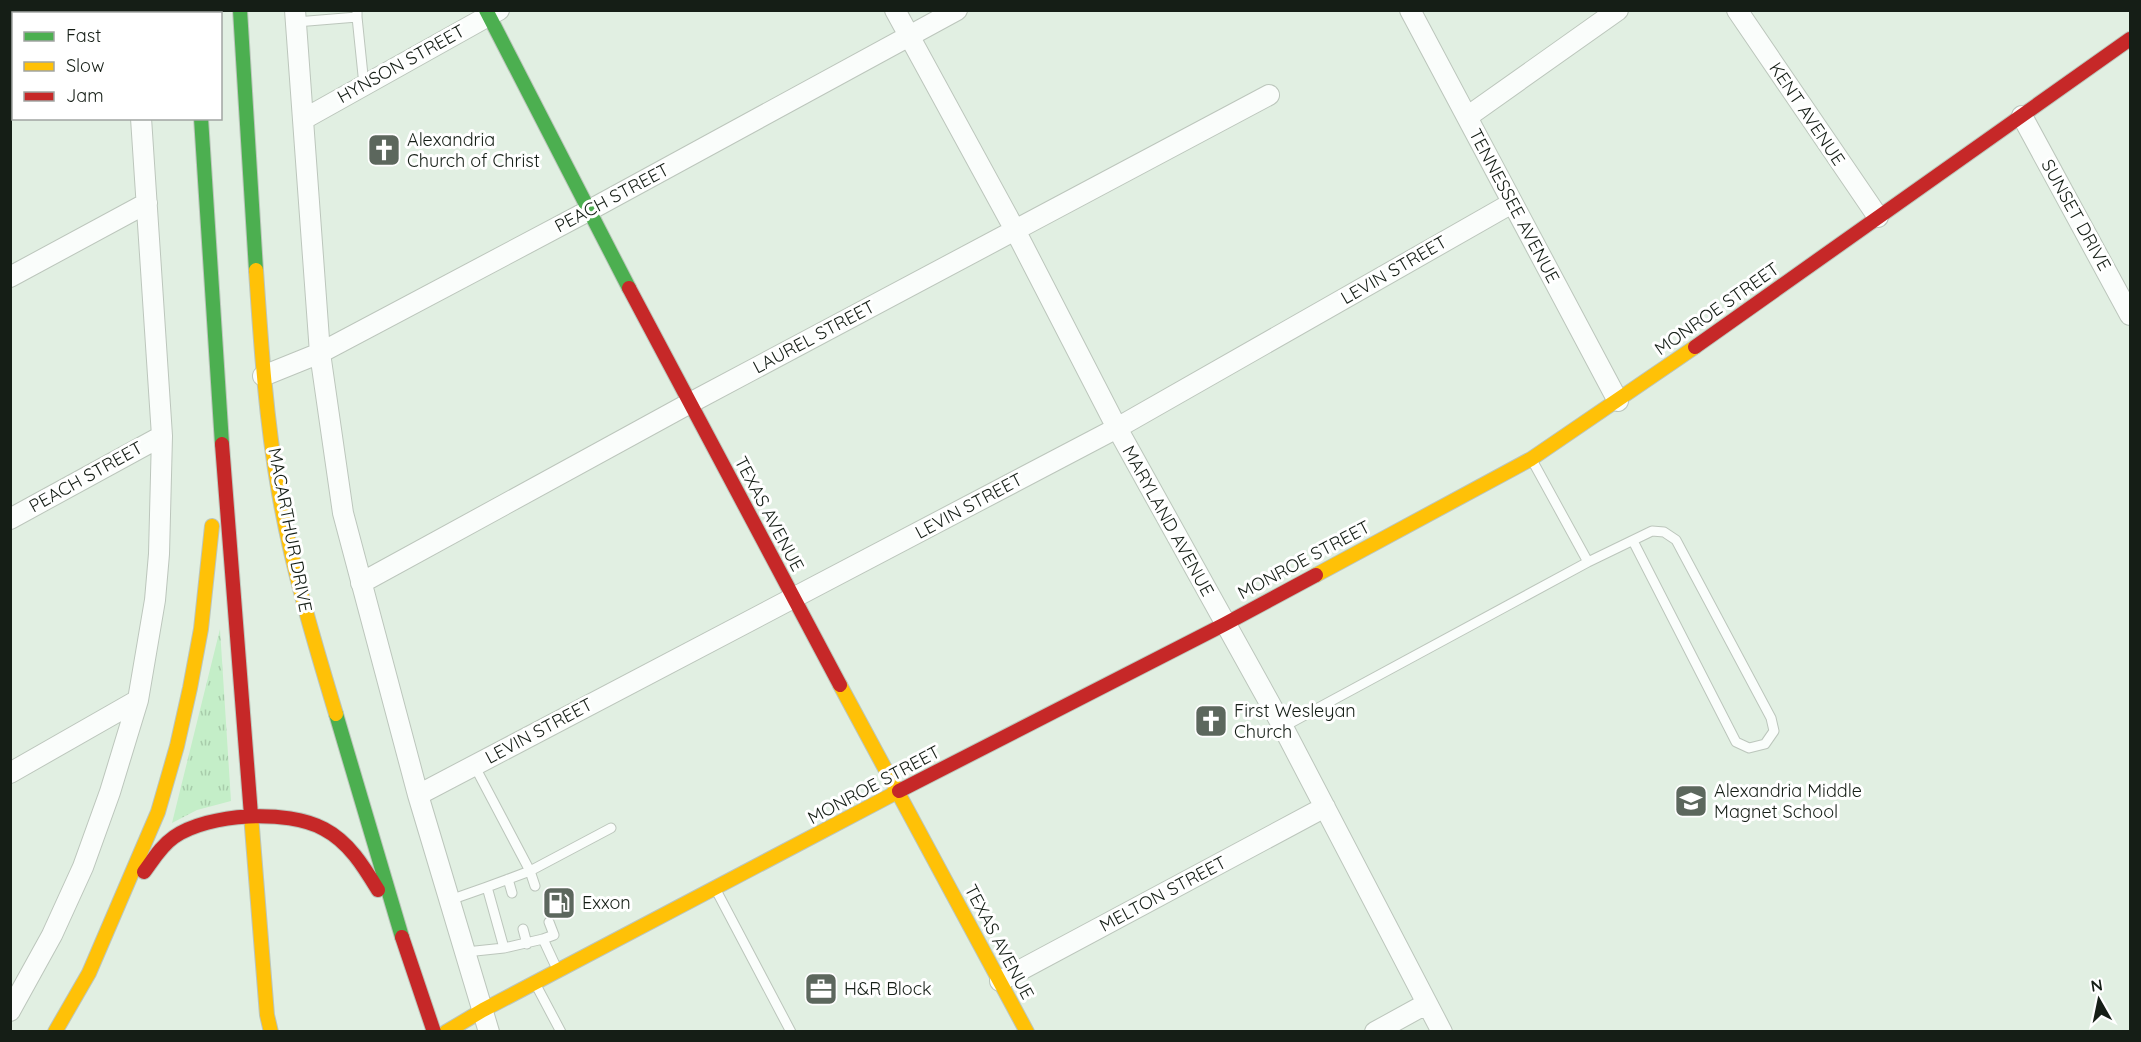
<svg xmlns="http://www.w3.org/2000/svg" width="2141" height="1042" viewBox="0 0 2141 1042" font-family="Quicksand,sans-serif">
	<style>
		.grass { fill: url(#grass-tufts) }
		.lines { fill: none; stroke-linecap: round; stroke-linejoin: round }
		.lane-casing { stroke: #bcc6bc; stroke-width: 11 }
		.street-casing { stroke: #bcc6bc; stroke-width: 22 }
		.fast-casing { stroke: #bcc6bc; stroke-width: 16 }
		.slow-casing { stroke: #bcc6bc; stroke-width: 16 }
		.jam-casing { stroke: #bcc6bc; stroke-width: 16 }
		.lane { stroke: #fafdfb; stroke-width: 9 }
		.street { stroke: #fafdfb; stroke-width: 20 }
		.fast { stroke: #4caf50; stroke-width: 14 }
		.slow { stroke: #ffc107; stroke-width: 14 }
		.jam { stroke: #c62828; stroke-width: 14 }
		.labels { text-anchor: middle; stroke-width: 6; stroke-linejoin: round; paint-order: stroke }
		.street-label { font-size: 18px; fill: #151e16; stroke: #fff }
		.poi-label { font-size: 18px; fill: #151e16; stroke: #fff; text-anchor: start }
	</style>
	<defs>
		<pattern id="grass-tufts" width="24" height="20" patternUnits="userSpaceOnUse" patternTransform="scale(1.5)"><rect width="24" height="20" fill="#c4eec8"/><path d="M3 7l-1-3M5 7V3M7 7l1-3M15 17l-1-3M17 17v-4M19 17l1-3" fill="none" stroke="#a8ccab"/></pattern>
	</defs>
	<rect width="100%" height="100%" fill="#e1efe2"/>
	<path class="grass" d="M 220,629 L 231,801 L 197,810 L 172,823 Z"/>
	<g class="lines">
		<g class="lane-casing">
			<path id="lane" d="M 53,14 L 59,10
				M 357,17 L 364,85
				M 296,22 L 357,17 L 357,11
				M 10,29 L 14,30
				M 1588,562 L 1652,531 L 1664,532 L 1676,540 L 1771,718 L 1774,731 L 1765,744 L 1749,748 L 1736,742 L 1633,541
				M 1283,727 L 1588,562 L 1532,460
				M 474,765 L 530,871 L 535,886
				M 508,879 L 512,893
				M 716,890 L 791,1032
				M 450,900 L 487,887
				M 523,929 L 527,944
				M 543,939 L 554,935 L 549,922
				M 466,952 L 504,948
				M 557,969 L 543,939 L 504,948 L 487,887 L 530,871 L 611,828
				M 536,985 L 561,1032"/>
		</g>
		<g class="street-casing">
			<path id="street" d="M 134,10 L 135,14
				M 295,10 L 320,353 L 343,513 L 418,795 L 489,1032
				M 895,10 L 1015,230 L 1117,428 L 1283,727 L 1442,1032
				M 1410,10 L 1618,401
				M 1737,10 L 1878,217
				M 2022,116 L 2130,315
				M 1467,117 L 1618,10
				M 304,119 L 499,10
				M 10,277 L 147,203
				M 263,376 L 320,353 L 588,211 L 957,10
				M 10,519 L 162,436
				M 361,583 L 690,403 L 1269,95
				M 10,773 L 138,700
				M 418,795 L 1117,428 L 1512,203
				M 1000,981 L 1325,807
				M 10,1011 L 52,935 L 83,867 L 110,792 L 138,700 L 155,600 L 159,554 L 162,436 L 141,118
				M 1375,1032 L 1426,1004"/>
		</g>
		<g class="fast-casing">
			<path id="fast" d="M 193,10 L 193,14
				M 240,10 L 256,270
				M 486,10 L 629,288
				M 201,118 L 222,444
				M 336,714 L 402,937"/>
		</g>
		<g class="slow-casing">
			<path id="slow" d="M 256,270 C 261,345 266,419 279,493 C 292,568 314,641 336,714
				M 1316,575 L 1531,459 L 1695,347
				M 840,685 L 1027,1032
				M 251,815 L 267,1015 L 271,1032
				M 55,1032 L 89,973 L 158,812 L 177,746 L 190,688 L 201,629 L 212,526
				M 446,1032 L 483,1010 L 899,791"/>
		</g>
		<g class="jam-casing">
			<path id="jam" d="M 629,288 L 840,685
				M 1695,347 L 2130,39
				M 222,444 L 251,815
				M 899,791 L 1225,624 L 1316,575
				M 144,872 C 153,860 161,846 174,837 C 209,813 287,809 324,829 C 349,842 364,867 378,890
				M 402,937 L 434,1032"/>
		</g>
		<use href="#lane" class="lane"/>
		<use href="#street" class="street"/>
		<use href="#fast" class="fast"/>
		<use href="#slow" class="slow"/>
		<use href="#jam" class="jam"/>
	</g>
	<defs>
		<g id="church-square" transform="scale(1.725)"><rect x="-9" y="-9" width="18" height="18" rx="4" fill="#5c675d" stroke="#fff"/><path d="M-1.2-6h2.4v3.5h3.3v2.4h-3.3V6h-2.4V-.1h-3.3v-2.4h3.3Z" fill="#fff"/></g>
		<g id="school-square" transform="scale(1.725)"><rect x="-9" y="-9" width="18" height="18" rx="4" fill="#5c675d" stroke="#fff"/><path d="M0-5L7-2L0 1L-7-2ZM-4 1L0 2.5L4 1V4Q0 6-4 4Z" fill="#fff"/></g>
		<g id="fuel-square" transform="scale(1.725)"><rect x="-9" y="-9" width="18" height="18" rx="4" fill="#5c675d" stroke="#fff"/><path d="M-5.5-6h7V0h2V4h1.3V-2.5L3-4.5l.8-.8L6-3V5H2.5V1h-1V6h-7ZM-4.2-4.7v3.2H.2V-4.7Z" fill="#fff"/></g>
		<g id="office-square" transform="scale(1.725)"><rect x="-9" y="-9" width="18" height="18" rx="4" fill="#5c675d" stroke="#fff"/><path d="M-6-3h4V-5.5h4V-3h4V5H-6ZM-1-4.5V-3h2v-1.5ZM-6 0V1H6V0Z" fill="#fff"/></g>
	</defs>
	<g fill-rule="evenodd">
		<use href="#church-square" x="384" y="150"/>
		<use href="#church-square" x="1211" y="721"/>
		<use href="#school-square" x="1691" y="801"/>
		<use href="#fuel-square" x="559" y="903"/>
		<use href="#office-square" x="821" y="989"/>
	</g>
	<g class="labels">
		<g class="street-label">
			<text transform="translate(401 64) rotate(-29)" y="6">HYNSON STREET</text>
			<text transform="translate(1807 114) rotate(56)" y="6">KENT AVENUE</text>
			<text transform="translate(612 198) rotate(-28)" y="6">PEACH STREET</text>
			<text transform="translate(1514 206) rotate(62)" y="6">TENNESSEE AVENUE</text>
			<text transform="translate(2076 215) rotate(61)" y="6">SUNSET DRIVE</text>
			<text transform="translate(1394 270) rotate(-30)" y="6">LEVIN STREET</text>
			<text transform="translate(1717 309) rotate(-35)" y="6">MONROE STREET</text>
			<text transform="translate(814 337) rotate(-28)" y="6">LAUREL STREET</text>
			<text transform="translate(86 477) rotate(-29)" y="6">PEACH STREET</text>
			<text transform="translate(969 506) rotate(-28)" y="6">LEVIN STREET</text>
			<text transform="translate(769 514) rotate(62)" y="6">TEXAS AVENUE</text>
			<text transform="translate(1168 521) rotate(61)" y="6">MARYLAND AVENUE</text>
			<text transform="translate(290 530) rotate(79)" y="6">MACARTHUR DRIVE</text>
			<text transform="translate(1304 560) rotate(-28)" y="6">MONROE STREET</text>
			<text transform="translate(539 731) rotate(-28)" y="6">LEVIN STREET</text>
			<text transform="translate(874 785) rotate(-28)" y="6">MONROE STREET</text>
			<text transform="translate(1163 894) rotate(-28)" y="6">MELTON STREET</text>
			<text transform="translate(999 942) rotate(62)" y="6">TEXAS AVENUE</text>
		</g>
		<g class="poi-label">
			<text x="407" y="146">Alexandria<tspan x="407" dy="21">Church of Christ</tspan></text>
			<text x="1234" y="717">First Wesleyan<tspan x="1234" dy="21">Church</tspan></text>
			<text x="1714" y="797">Alexandria Middle<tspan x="1714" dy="21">Magnet School</tspan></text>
			<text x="582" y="909">Exxon</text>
			<text x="844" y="995">H&amp;R Block</text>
		</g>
	</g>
	<rect width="2141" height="1042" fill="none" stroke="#151e16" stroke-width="24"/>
	<rect x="12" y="12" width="210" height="108" fill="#ffffff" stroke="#a1a5a2" stroke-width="1.5"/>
	<rect x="24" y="32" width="30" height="9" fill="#4caf50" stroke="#a1a5a2" stroke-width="1.5"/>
	<text x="66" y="42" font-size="18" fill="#151e16">Fast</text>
	<rect x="24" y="62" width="30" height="9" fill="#ffc107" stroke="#a1a5a2" stroke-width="1.5"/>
	<text x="66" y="72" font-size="18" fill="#151e16">Slow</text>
	<rect x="24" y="92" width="30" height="9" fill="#c62828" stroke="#a1a5a2" stroke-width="1.5"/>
	<text x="66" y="102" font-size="18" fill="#151e16">Jam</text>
	<g transform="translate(2099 1000) rotate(351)" stroke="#ffffff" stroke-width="4.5" paint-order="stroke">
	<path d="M0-4.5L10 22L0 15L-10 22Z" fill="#151e16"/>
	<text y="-9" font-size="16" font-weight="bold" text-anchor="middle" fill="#151e16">N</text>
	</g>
</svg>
